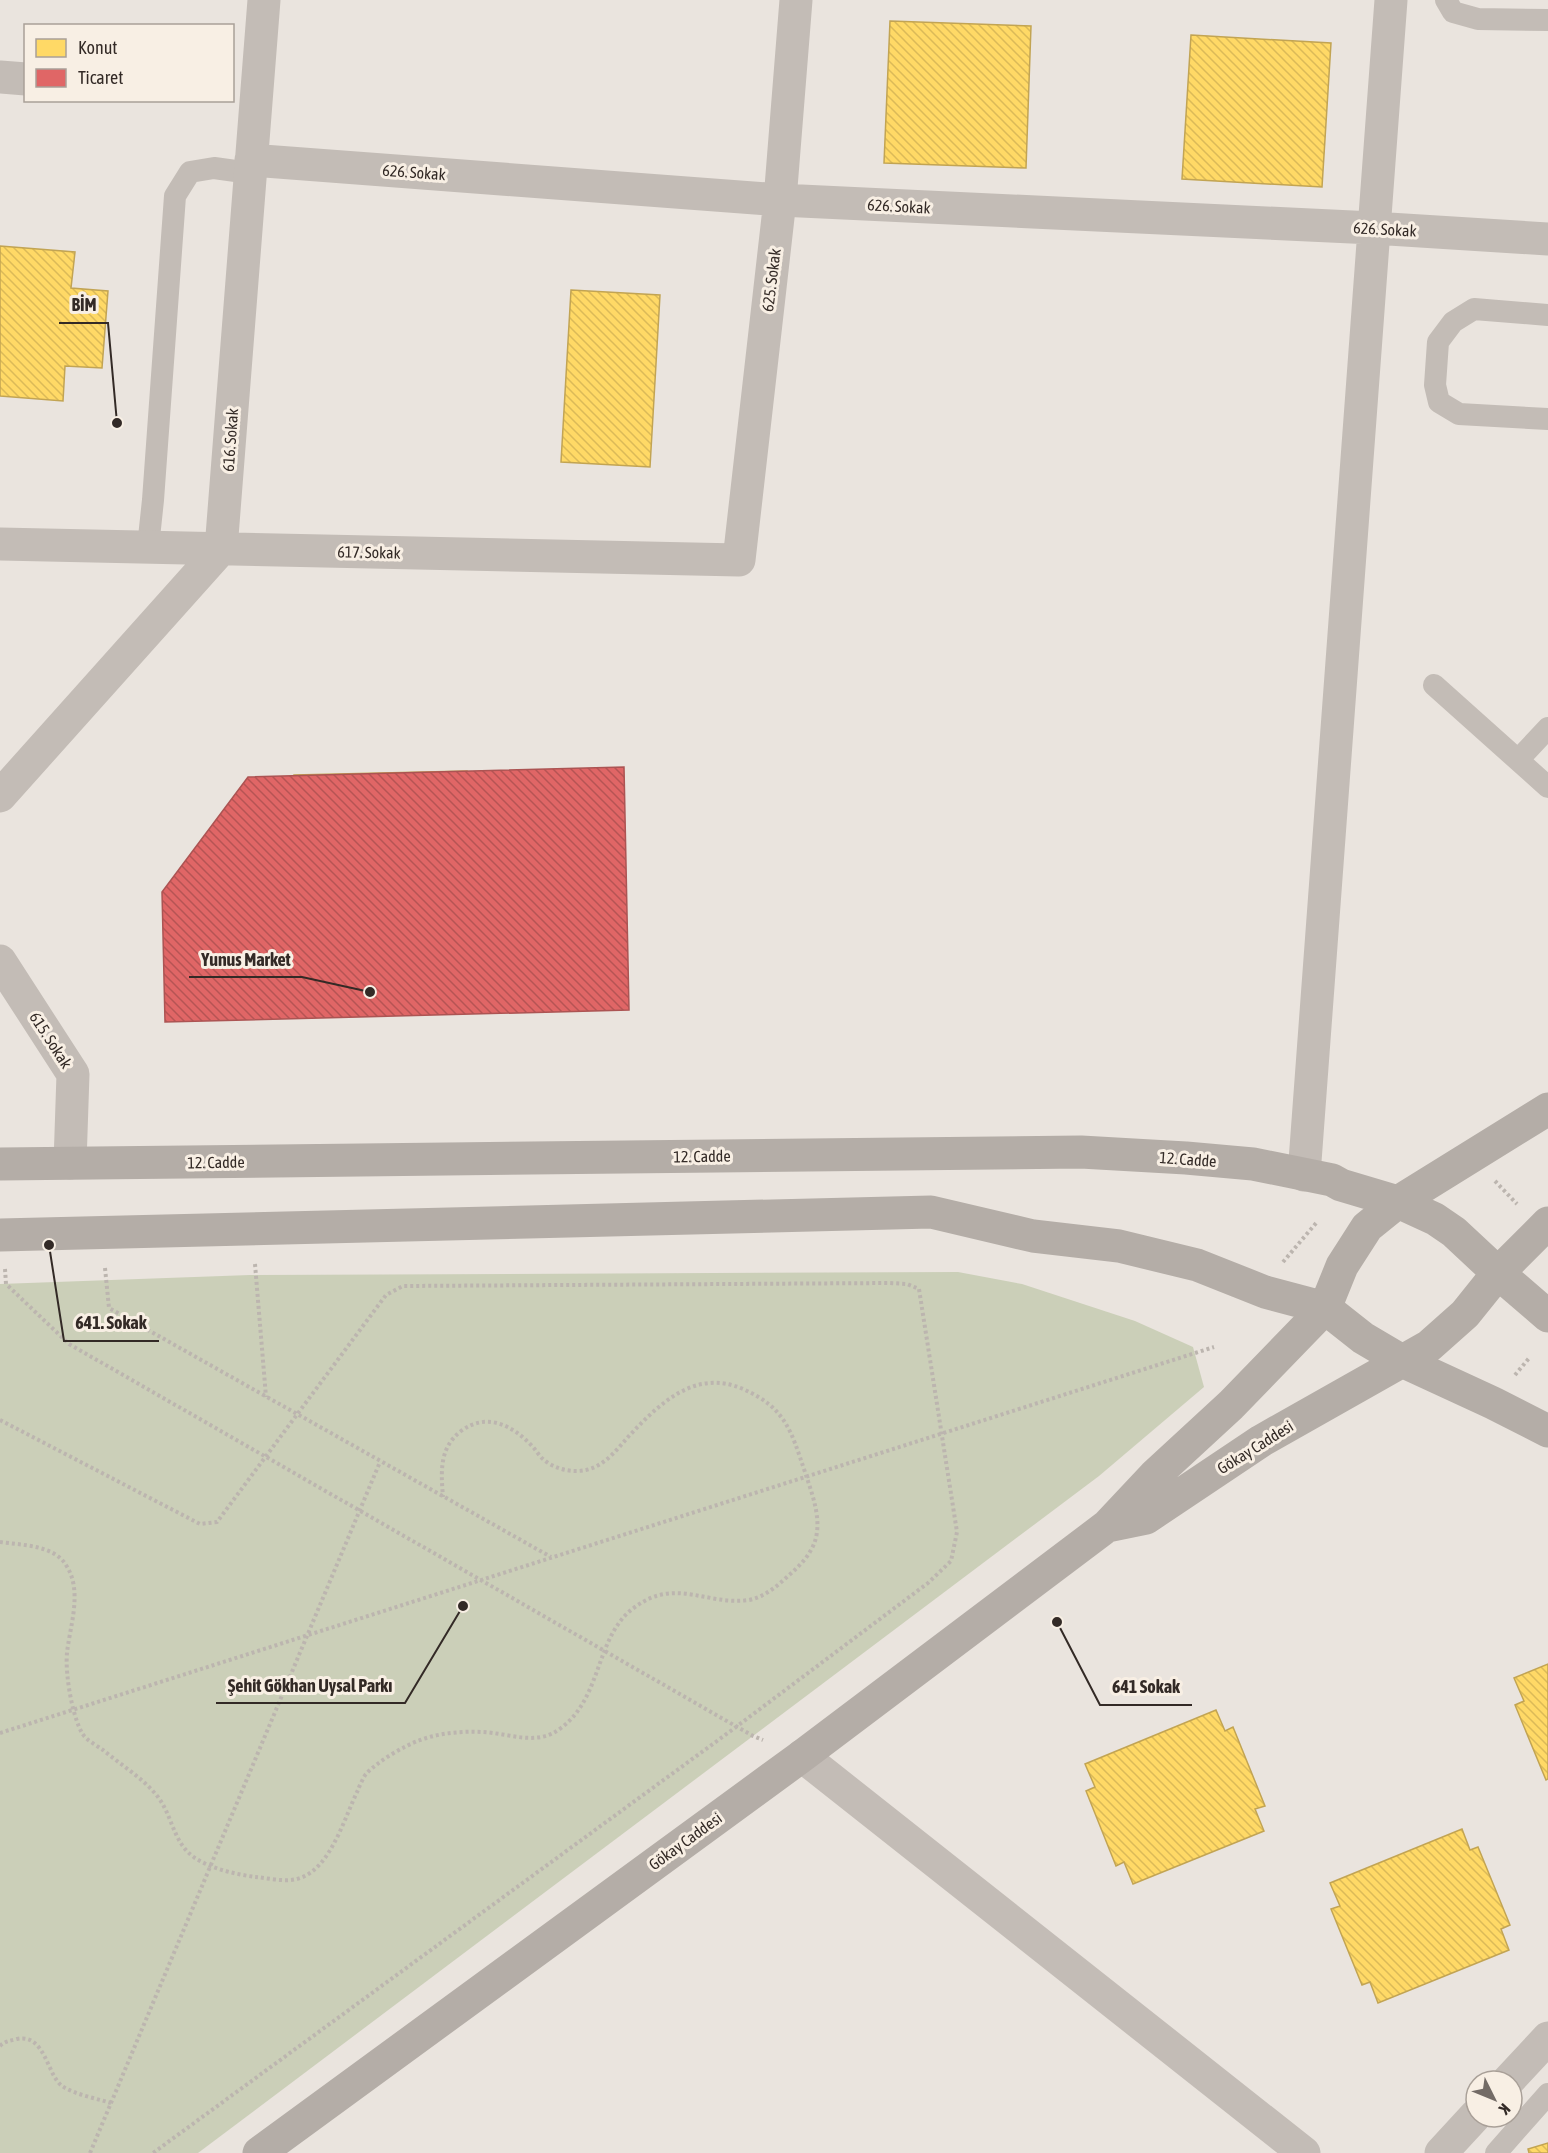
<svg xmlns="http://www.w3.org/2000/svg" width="1548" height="2153" viewBox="0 0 1548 2153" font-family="'Asap Condensed',sans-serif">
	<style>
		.green { fill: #cbcfb8 }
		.homes { fill: url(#homes-back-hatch); stroke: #c2a453; stroke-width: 1.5 }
		.shops { fill: url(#shops-back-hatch); stroke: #ac5453; stroke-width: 1.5 }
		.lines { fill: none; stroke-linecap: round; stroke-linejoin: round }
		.path { stroke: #bcb5af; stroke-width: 4; stroke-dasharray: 3 3; stroke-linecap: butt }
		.lane { stroke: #c3bcb6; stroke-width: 22 }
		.street { stroke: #c3bcb6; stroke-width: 33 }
		.secondary { stroke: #b4ada7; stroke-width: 33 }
		.labels { text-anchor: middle; stroke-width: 6; stroke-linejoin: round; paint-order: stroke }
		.street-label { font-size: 16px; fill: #332a26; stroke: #f8efe4 }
		.leader { fill: none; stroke: #332a26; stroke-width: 2 }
		.callout-dot { fill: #332a26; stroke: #f8efe4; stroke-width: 2 }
		.callout-label { font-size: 18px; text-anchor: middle; font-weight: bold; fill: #332a26; stroke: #f8efe4; stroke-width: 6; stroke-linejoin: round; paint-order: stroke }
	</style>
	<defs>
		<pattern id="homes-back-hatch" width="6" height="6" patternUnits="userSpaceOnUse" patternTransform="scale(1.5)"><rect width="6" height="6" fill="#ffd966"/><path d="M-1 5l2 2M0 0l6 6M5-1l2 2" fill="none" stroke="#dbba58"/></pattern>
		<pattern id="shops-back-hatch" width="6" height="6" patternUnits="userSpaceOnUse" patternTransform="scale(1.5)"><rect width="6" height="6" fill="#e06666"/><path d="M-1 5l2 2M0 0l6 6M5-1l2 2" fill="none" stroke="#b65454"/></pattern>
	</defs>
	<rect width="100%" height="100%" fill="#eae4de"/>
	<path class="green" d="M 958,1272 L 1022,1284 L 1135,1321 L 1193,1347 L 1204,1387 L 1099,1476 L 198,2153 L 0,2153 L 0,1284 L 250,1275 Z"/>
	<path class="homes" d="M 890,21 L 1031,26 L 1026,168 L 884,163 Z
		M 1191,35 L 1331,43 L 1322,187 L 1182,179 Z
		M 0,246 L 75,252 L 71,288 L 108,291 L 102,368 L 65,366 L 63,401 L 0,396 Z
		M 571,290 L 660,295 L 650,467 L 561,462 Z
		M 467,771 L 470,916 L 297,920 L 294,775 Z
		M 1548,1664 L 1548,1779 L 1546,1780 L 1515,1705 L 1524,1701 L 1514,1678 Z
		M 1216,1710 L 1225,1731 L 1233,1727 L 1265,1806 L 1255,1809 L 1264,1831 L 1133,1884 L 1124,1862 L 1116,1866 L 1086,1791 L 1095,1787 L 1085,1764 Z
		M 1462,1829 L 1470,1850 L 1478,1847 L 1510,1925 L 1501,1929 L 1509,1950 L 1378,2003 L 1370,1982 L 1362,1985 L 1331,1909 L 1340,1906 L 1330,1883 Z
		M 1548,2143 L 1548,2153 L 1529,2153 L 1528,2149 Z"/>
	<path class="shops" d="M 624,767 L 629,1010 L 165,1022 L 162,892 L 248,777 Z"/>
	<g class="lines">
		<path class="path" d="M 1495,1181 L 1517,1204
			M 1283,1262 L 1317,1222
			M 255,1264 L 266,1397
			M 105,1268 L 109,1308 L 551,1557
			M 5,1269 L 6,1284 L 69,1344 L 753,1736 L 763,1740
			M 1515,1375 L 1530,1357
			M 0,1420 L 200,1524 L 217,1522 L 386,1295 L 403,1286 L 890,1283 L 907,1284 L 919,1289 L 957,1532 L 951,1561 L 928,1583 L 732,1730 L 153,2153
			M 0,1542 C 21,1545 54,1545 66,1565 C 83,1591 70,1625 67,1653 C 65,1674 72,1715 82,1733 C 86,1740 96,1745 103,1750 C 121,1765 143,1778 158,1797 C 173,1817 173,1843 195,1858 C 212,1869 235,1874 255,1877 C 269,1878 286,1883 300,1878 C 331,1868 345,1816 358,1790 C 359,1787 364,1776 366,1774 C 378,1761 404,1746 420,1740 C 440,1733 461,1731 482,1732 C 509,1733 537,1747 561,1728 C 603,1697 595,1635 635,1607 C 676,1577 707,1606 749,1600 C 764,1597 776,1587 787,1577 C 796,1569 805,1561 811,1550 C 825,1526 813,1497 805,1472 C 791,1431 786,1408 743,1389 C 695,1368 659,1404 628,1437 C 616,1451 604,1466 586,1470 C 572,1473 555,1469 544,1460 C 539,1456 536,1450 532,1446 C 512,1425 487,1412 461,1431 C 439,1448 441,1472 443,1497
			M 0,1733 L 1214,1347
			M 0,2046 C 5,2041 10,2041 17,2039 C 45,2033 47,2075 62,2086 C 76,2095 95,2098 111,2103
			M 90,2153 L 380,1462"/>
		<path class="lane" d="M 1446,0 L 1453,12 L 1478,19 L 1548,20
			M 1548,315 L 1474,309 L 1453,322 L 1438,342 L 1435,385 L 1439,402 L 1459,414 L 1548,419
			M 148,547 L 153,500 L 175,196 L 190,172 L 214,168 L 250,173
			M 1434,685 L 1548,787
			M 1518,760 L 1548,728
			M 1496,2153 L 1548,2094"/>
		<path class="street" d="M 0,77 L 26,79
			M 251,160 L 780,200 L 1373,228 L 1548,239
			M 0,544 L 739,560 L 780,200 L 796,0
			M 0,796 L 221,549 L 264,0
			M 0,961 L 73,1074 L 70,1163
			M 1304,1175 L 1391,0
			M 802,1756 L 1304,2153
			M 1508,2081 L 1548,2038
			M 1441,2153 L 1476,2115"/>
		<path class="secondary" d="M 0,1164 L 1081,1152 L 1186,1158 L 1253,1164 L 1332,1180 L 1341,1185 L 1398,1202 L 1435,1219 L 1454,1232 L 1498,1273 L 1548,1316
			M 0,1235 L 931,1212 L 1033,1236 L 1119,1246 L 1197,1265 L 1265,1292 L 1325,1308 L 1363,1338 L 1402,1361 L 1493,1403 L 1548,1431
			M 1107,1526 L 1146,1518 L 1261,1441 L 1429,1346 L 1465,1314 L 1498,1273 L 1548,1223
			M 259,2153 L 802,1756 L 1107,1526 L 1154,1476 L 1231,1405 L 1325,1308 L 1342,1266 L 1367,1227 L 1398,1202 L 1548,1109"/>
	</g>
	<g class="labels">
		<g class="street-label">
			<text transform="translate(414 172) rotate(4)" y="6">626. Sokak</text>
			<text transform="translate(899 206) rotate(3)" y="6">626. Sokak</text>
			<text transform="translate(1385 229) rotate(3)" y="6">626. Sokak</text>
			<text transform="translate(771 280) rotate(-83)" y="6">625. Sokak</text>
			<text transform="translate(230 440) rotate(-86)" y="6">616. Sokak</text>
			<text transform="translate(369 552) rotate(1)" y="6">617. Sokak</text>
			<text transform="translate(51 1040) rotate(57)" y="6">615. Sokak</text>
			<text transform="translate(702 1156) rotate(-1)" y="6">12. Cadde</text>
			<text transform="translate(1188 1159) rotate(4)" y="6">12. Cadde</text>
			<text transform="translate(216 1162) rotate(-1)" y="6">12. Cadde</text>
			<text transform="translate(1255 1447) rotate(-32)" y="6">Gökay Caddesi</text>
			<text transform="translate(685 1841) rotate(-36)" y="6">Gökay Caddesi</text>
		</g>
	</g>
	<path class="leader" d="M117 423L108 323H59M370 992L302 977H189M49 1245L64 1341H159M463 1606L405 1703H216M1057 1622L1100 1705H1192"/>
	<g class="callout-dot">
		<circle cx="117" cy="423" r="6"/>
		<circle cx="370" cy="992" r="6"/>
		<circle cx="49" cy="1245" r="6"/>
		<circle cx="463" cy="1606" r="6"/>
		<circle cx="1057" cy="1622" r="6"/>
	</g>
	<g class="callout-label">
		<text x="84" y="311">BİM</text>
		<text x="246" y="966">Yunus Market</text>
		<text x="111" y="1329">641. Sokak</text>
		<text x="310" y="1692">Şehit Gökhan Uysal Parkı</text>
		<text x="1146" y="1693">641 Sokak</text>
	</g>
	<rect x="24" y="24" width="210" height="78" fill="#f8efe4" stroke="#a9a098" stroke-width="1.5"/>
	<rect x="36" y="39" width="30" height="18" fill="#ffd966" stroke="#a9a098" stroke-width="1.5"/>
	<text x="78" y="54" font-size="18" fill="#332a26">Konut</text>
	<rect x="36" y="69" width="30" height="18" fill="#e06666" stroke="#a9a098" stroke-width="1.5"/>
	<text x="78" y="84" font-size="18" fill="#332a26">Ticaret</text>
	<g transform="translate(1494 2099) rotate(133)"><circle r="28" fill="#f8efe4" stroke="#a9a098" stroke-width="1.5"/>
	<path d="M0-4.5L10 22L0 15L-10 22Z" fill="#736b66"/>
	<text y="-9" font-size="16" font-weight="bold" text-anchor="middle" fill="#332a26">K</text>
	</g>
</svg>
